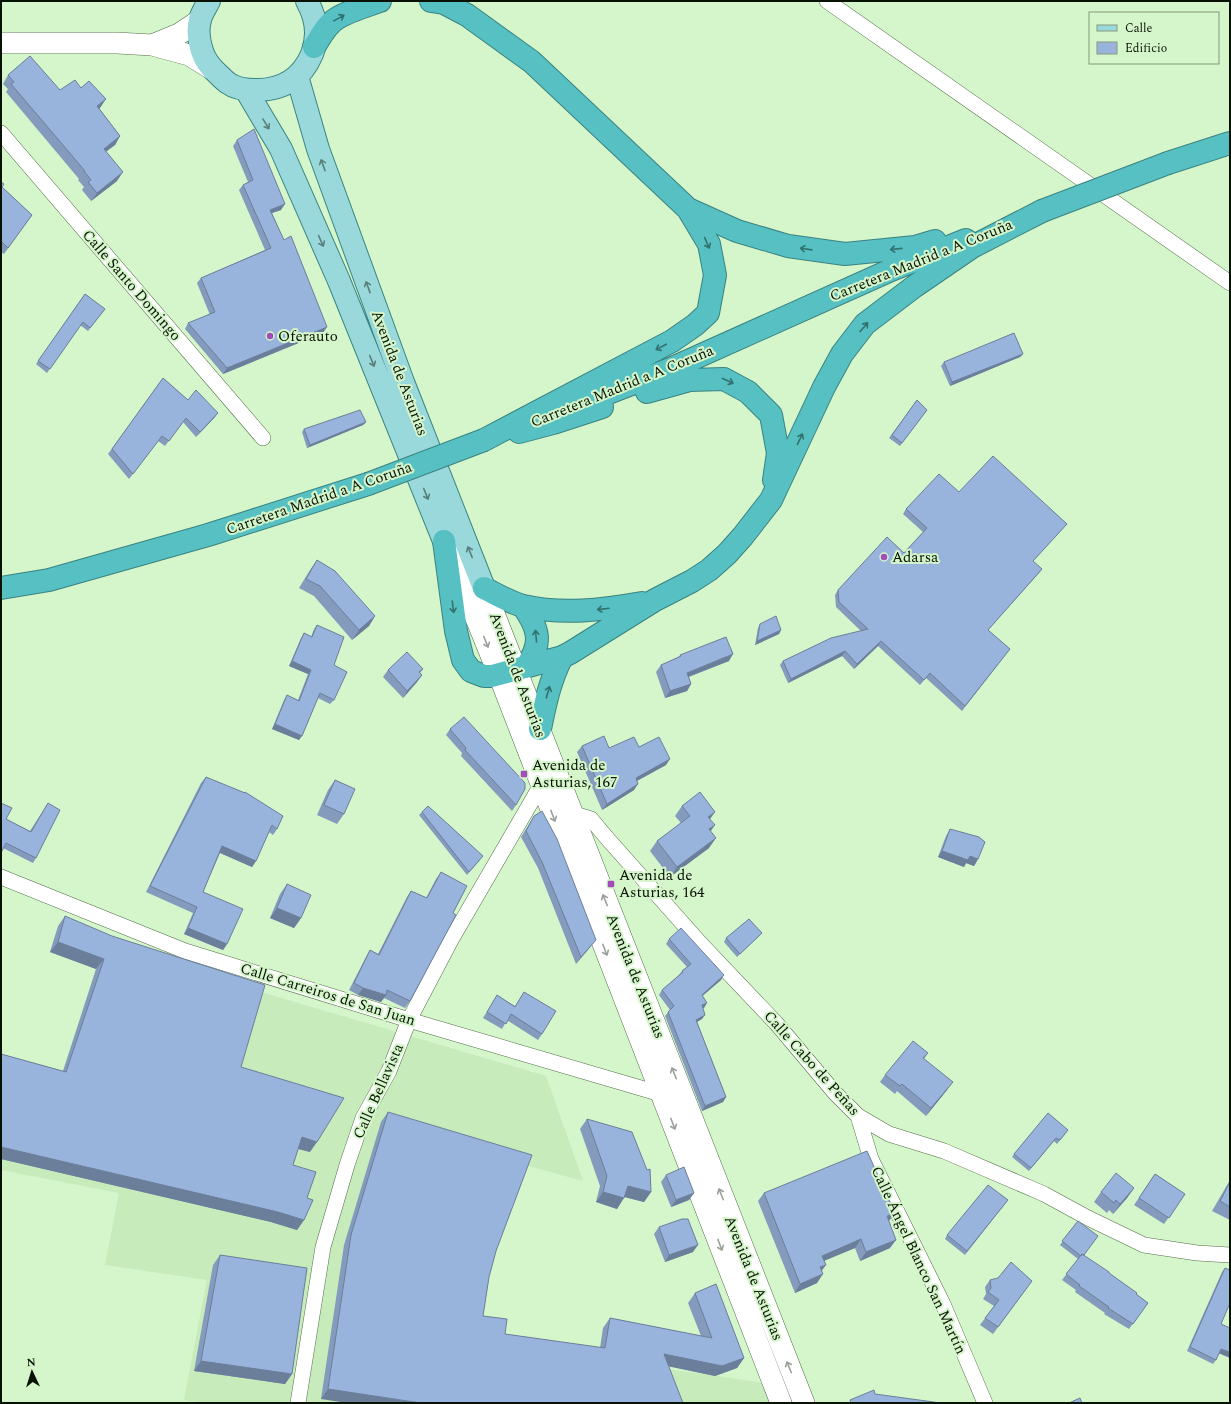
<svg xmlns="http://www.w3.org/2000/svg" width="1231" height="1404" viewBox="0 0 1231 1404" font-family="Spectral,serif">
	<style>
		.built { fill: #c7ebbb }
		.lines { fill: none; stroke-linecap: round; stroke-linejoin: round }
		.street-casing { stroke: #536f4a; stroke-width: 16 }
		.secondary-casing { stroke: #536f4a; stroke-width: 22 }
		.primary-casing { stroke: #3a8380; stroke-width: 24 }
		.highway-casing { stroke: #3a8380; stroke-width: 24 }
		.street { stroke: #fff; stroke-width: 15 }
		.secondary { stroke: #fff; stroke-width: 21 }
		.primary { stroke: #9ad9db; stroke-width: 22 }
		.highway { stroke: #56c0c3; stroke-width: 22 }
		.highway-bridge-casing { stroke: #3a8380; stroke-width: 24; stroke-linecap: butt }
		.highway-bridge { stroke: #56c0c3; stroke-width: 22 }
		.wall { fill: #849bbd }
		.shaded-wall { fill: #6b7e9a }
		.building { fill: #99b4dc; stroke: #6b7e9a }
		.oneway { stroke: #32716d }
		.oneway2 { stroke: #587f7a }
		.oneway3 { stroke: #9ca09b }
		.poi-dot { fill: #a34dbb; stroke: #d5f5ca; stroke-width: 1.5 }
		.labels { text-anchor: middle; stroke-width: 4; stroke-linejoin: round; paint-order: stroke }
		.street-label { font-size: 15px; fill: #071104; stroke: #d5f5ca }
		.poi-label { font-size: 15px; fill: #071104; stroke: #d5f5ca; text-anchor: start }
	</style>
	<rect width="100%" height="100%" fill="#d5f5ca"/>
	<path class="built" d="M 105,946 L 546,1076 L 583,1181 L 525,1165 L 489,1261 L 476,1326 L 498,1344 L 764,1383 L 772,1403 L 204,1403 L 184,1400 L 207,1280 L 105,1265 L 119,1193 L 1,1170 L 1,1062 L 61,1076 Z"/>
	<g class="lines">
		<g class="street-casing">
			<path id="street" d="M 827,1 L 1230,283
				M 1,133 L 263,438
				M 571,813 L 591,819 L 606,837 L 700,943 L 776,1023 L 835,1093 L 858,1116 L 889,1134 L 944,1151 L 1044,1194 L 1088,1218 L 1144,1245 L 1197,1253 L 1230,1255
				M 1,877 L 185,951 L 409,1020 L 661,1094
				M 858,1116 L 871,1159 L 943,1304 L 985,1403
				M 298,1403 L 323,1247 L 347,1165 L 363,1118 L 389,1071 L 409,1020 L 451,940 L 541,785"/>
		</g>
		<g class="secondary-casing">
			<path id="secondary" d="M 1,43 L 117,43 L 152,45 L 189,55 L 210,68
				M 152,45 L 179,34 L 200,20
				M 450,554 L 499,675 L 514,714 L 781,1403
				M 484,588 L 804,1403"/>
		</g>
		<g class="primary-casing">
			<path id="primary" d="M 209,1 C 206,7 201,14 200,20 C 197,30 199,41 202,51 C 205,61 211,68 219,75 C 222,78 225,81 228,83 C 236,89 247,90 257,90 C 283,90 302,78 312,54 C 319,36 316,17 307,1
				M 297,76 L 318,149 L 403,382 L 484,588
				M 246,90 L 281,149 L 339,281 L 444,541"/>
		</g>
		<g class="highway-casing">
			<path id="highway" d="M 431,1 L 444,3 L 467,15 L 532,62 L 688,209 L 709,244 L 715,275 L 708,313 L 695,325 L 672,341 L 484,440
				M 314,47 C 320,38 326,25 336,19 C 348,11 366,6 380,1
				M 1168,163 L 1230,143
				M 688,209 L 737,231 L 788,246 L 845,254 L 915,247 L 935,241
				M 647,392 L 690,380 L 724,379 L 748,392 L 771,415 L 778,453 L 774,480
				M 582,403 L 668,370 L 891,270 L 966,240
				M 519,432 L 553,423 L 602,407
				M 444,541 L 456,631 L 463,660 L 471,671 L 484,676 L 492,676 L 562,657 L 570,653 L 655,600 L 692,581 L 709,570 L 727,554 L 743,536 L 771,500 L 824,387 L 842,354 L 865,324 L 915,286 L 972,247 L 1042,211
				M 1,588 L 49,580 L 208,535 L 368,484
				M 484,588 C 497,595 509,602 523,606 C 563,615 602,610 642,603
				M 523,606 C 539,629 543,643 526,667
				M 540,729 C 545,704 550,680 562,657"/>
		</g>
		<use href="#street" class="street"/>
		<use href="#secondary" class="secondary"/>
		<use href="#primary" class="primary"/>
		<use href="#highway" class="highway"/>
		<g class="highway-bridge-casing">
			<path id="highway-bridge" d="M 1042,211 L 1168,163
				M 368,484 L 484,440"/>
		</g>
		<use href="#highway-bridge" class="highway-bridge"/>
	</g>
	<path class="wall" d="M 8,75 L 60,90 L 81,88 L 100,108 L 99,108 L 120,136 L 115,145 L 106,151 L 117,181 L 91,201 L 82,190 L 84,187 L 78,180 L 79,179 L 6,92 L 8,89 L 3,84 Z
		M 237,140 L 281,210 L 272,213 L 323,333 L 223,374 L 185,329 L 188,323 L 210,315 L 197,283 L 201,278 L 265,250 L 239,190 L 243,185 L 248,182 L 233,146 Z
		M 1,182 L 2,187 L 32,215 L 4,254 L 1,252 Z
		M 85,294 L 105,309 L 88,331 L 80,325 L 47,373 L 36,364 Z
		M 1023,354 L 1020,357 L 950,386 L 941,366 L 944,362 Z
		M 163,378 L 188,400 L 218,413 L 214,418 L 196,437 L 183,422 L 165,446 L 158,441 L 129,479 L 108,454 Z
		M 917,400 L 927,410 L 900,446 L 889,438 Z
		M 366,422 L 363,425 L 307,448 L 302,432 L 304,429 Z
		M 959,492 L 1067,524 L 1063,528 L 1033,561 L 1042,569 L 1039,573 L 988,630 L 1010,649 L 962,711 L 926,678 L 920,685 L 878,646 L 854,669 L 842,656 L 788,683 L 780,665 L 783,661 L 861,631 L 836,607 L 835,595 L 838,590 L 904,553 L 923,532 L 903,514 L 906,509 Z
		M 317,560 L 375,616 L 369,626 L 352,640 L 314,596 L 299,588 L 310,570 Z
		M 760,624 L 781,630 L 779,634 L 755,645 L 758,628 Z
		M 317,625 L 334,665 L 334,700 L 330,704 L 318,698 L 299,740 L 272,729 L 284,700 L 287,695 L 298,700 L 308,674 L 289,666 L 301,638 L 304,633 L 311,637 L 314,629 Z
		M 680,655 L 729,661 L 689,677 L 691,684 L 687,691 L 665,698 L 656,672 L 661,665 L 678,658 Z
		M 423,669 L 420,673 L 422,675 L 417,682 L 403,698 L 383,677 L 388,670 Z
		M 450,729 L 516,805 L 512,811 L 461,756 L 462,753 L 446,735 Z
		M 582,746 L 609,748 L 639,747 L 666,765 L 637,781 L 634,790 L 602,810 L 577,752 Z
		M 206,777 L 277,829 L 273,835 L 269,832 L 256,861 L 252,867 L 220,853 L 203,892 L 227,944 L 223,950 L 184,934 L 193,913 L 146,892 L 201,783 Z
		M 335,780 L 344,814 L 337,824 L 317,815 L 328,790 Z
		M 48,803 L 36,858 L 33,863 L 3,848 L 6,819 L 30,831 Z
		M 682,806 L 710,818 L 711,831 L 709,848 L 670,877 L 650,851 L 657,841 L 681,823 L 675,816 Z
		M 422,812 L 480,860 L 467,875 L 419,815 Z
		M 534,816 L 591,946 L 576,964 L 538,868 L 521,837 Z
		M 950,829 L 978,859 L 974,866 L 966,863 L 964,867 L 938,857 L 946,836 Z
		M 441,872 L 453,913 L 410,1001 L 405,1008 L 384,998 L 381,1002 L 358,995 L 349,990 L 366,957 L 370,950 L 378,954 L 407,897 L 411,891 L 426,898 L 436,879 Z
		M 287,884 L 301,918 L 294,928 L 270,918 L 280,894 Z
		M 65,916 L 241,1067 L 310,1152 L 298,1149 L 293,1165 L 307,1198 L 304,1220 L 297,1230 L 271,1222 L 1,1159 L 1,1054 L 63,1071 L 96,969 L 50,952 L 58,926 Z
		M 759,936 L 737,957 L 724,942 L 726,938 Z
		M 669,939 L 721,980 L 702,996 L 704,1008 L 703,1008 L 702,1019 L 697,1022 L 726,1097 L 723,1102 L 702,1111 L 665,1016 L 670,1010 L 659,995 L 662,990 L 679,975 L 682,971 L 687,967 L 666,944 Z
		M 524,992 L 542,1034 L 538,1040 L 507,1020 L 502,1029 L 483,1018 L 497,995 L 515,1006 Z
		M 928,1053 L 924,1059 L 947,1090 L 926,1116 L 897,1091 L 895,1094 L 880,1082 L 885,1075 Z
		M 388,1112 L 496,1251 L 489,1277 L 483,1316 L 505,1334 L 600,1348 L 603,1328 L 610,1318 L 701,1336 L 688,1303 L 695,1293 L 744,1358 L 737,1368 L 715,1376 L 669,1366 L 321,1399 L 344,1245 L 381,1122 Z
		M 587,1119 L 651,1192 L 644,1202 L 624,1197 L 617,1209 L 596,1202 L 600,1186 L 580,1129 Z
		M 1066,1133 L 1057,1144 L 1054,1141 L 1029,1171 L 1012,1157 L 1014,1154 Z
		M 1155,1174 L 1185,1194 L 1164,1224 L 1134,1205 Z
		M 666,1175 L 689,1200 L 671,1207 L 661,1182 Z
		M 1230,1180 L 1230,1220 L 1212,1211 Z
		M 1134,1188 L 1127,1198 L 1113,1214 L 1109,1210 L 1107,1213 L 1094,1202 L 1101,1192 Z
		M 764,1193 L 889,1221 L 890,1248 L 860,1261 L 855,1248 L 824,1261 L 822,1271 L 817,1283 L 795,1293 L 758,1201 Z
		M 1008,1200 L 965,1255 L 945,1239 L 947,1235 Z
		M 1078,1221 L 1084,1256 L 1148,1303 L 1129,1329 L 1104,1314 L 1105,1313 L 1075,1292 L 1076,1290 L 1062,1280 L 1078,1259 L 1060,1245 Z
		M 659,1227 L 693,1252 L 665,1262 L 654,1234 Z
		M 220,1255 L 292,1374 L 285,1384 L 194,1371 L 213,1265 Z
		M 1225,1268 L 1219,1353 L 1216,1360 L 1213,1364 L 1187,1351 L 1222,1272 Z
		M 990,1280 L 1032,1281 L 993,1334 L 980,1325 L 994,1306 L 983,1299 L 986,1294 L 985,1287 Z"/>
	<path class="shaded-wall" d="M 106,99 L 100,108 L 91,114 L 97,106 Z
		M 120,136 L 115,145 L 99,157 L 104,149 Z
		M 123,172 L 117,181 L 91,201 L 97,193 Z
		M 285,204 L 281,210 L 266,215 L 270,210 Z
		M 327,327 L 323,333 L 223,374 L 227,368 Z
		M 1023,354 L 1020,357 L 950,386 L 952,382 Z
		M 218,413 L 214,418 L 196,437 L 200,432 Z
		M 366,422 L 363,425 L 307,448 L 310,445 Z
		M 375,616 L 369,626 L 352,640 L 359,630 Z
		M 781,630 L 779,634 L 755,645 L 757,641 Z
		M 881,641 L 878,646 L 854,669 L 857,664 Z
		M 845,651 L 842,656 L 788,683 L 791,679 Z
		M 733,654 L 729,661 L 682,679 L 687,673 Z
		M 292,661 L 311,670 L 308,674 L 289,666 Z
		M 422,675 L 417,682 L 403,698 L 407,691 Z
		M 691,684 L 687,691 L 665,698 L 670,691 Z
		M 275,724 L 302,736 L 299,740 L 272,729 Z
		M 670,759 L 666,765 L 631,784 L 636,778 Z
		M 638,784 L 634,790 L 602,810 L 607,804 Z
		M 715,812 L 708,822 L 708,817 Z
		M 715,825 L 708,835 L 709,829 Z
		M 716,838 L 709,848 L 670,877 L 677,867 Z
		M 222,846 L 256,861 L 252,867 L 218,852 Z
		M 942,851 L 970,856 L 978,859 L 974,866 L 966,863 L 964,867 L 938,857 Z
		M 277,908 L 301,918 L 294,928 L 270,918 Z
		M 188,928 L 227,944 L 223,950 L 184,934 Z
		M 596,940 L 576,964 L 581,957 Z
		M 58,942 L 104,959 L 96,969 L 50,952 Z
		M 724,975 L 721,980 L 699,999 L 702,995 Z
		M 363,988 L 386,995 L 381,1002 L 358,995 Z
		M 707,1003 L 704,1008 L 699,1009 L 702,1005 Z
		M 705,1015 L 702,1019 L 693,1024 L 696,1020 Z
		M 953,1082 L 947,1090 L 926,1116 L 931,1108 Z
		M 726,1097 L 723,1102 L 702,1111 L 705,1106 Z
		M 302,1137 L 317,1142 L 310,1152 L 295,1148 Z
		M 1,1147 L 278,1212 L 304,1220 L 297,1230 L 271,1222 L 1,1159 Z
		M 628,1186 L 651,1192 L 644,1202 L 621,1196 Z
		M 1134,1188 L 1127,1198 L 1113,1214 L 1120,1204 Z
		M 603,1192 L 624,1198 L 617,1209 L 596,1202 Z
		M 694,1193 L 689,1200 L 671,1207 L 676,1200 Z
		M 895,1213 L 889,1221 L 887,1216 Z
		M 861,1239 L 855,1248 L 816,1264 L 822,1256 Z
		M 896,1240 L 890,1248 L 860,1261 L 866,1252 Z
		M 698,1245 L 693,1252 L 665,1262 L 669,1255 Z
		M 826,1265 L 820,1273 L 820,1267 Z
		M 823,1274 L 817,1283 L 795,1293 L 800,1284 Z
		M 1221,1349 L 1230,1352 L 1230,1358 L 1218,1353 Z
		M 664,1354 L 744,1358 L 737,1368 L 715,1376 L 657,1364 Z
		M 201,1361 L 292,1374 L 285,1384 L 194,1371 Z
		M 328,1389 L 421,1403 L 347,1403 L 321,1399 Z"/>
	<path class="building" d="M 30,56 L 60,90 L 75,80 L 81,88 L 89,81 L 106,99 L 97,106 L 120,136 L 104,149 L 123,172 L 97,193 L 88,182 L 91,180 L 84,171 L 85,171 L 11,84 L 14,82 L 8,75 Z
		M 254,129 L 285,204 L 270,210 L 284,240 L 291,236 L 327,327 L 227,368 L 188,323 L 215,312 L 201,278 L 271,248 L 243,185 L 253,180 L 237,140 Z
		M 1,182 L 4,184 L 2,187 L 32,215 L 8,248 L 1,241 Z
		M 85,294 L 105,309 L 90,328 L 83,322 L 50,369 L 38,361 Z
		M 1014,333 L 1023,354 L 952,382 L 944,362 Z
		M 163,378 L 188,400 L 196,390 L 218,413 L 200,432 L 186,418 L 169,441 L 162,436 L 133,474 L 112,449 Z
		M 917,400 L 927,410 L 902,443 L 892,435 Z
		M 360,410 L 366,422 L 310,445 L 304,429 Z
		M 993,456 L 1067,524 L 1033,561 L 1042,569 L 988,630 L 1010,649 L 965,706 L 930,673 L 924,680 L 881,641 L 857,664 L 845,651 L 791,679 L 783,661 L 831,638 L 868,629 L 839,602 L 838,590 L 887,537 L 904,553 L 927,528 L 906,509 L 939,474 L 959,492 Z
		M 317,560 L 335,571 L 375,616 L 359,630 L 320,586 L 306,579 Z
		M 776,616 L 781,630 L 757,641 L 760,624 Z
		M 317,625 L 344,637 L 334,665 L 347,672 L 334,700 L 320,693 L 302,736 L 275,724 L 287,695 L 299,701 L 311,670 L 292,661 L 304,633 L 312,637 Z
		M 726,637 L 733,654 L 687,673 L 691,684 L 670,691 L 661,665 L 681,656 L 680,655 Z
		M 407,652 L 423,669 L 419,672 L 422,675 L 407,691 L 388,670 Z
		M 464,717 L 525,783 L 525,789 L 516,805 L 465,750 L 466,748 L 450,729 Z
		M 604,736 L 609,748 L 634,737 L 639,747 L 659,737 L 670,759 L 636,778 L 638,784 L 607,804 L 582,746 Z
		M 206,777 L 245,793 L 245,792 L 283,816 L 277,829 L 272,825 L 256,861 L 222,846 L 203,892 L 243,909 L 227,944 L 188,928 L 197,907 L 150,886 Z
		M 335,780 L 355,789 L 344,814 L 324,805 Z
		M 700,792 L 715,812 L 708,817 L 715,825 L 709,829 L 716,838 L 677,867 L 657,841 L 690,816 L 682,806 Z
		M 1,803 L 12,808 L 6,819 L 31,832 L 48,803 L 60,810 L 36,858 L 6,843 L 1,853 Z
		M 428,806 L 483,856 L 469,872 L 422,812 Z
		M 542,811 L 557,839 L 596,940 L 581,957 L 542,862 L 526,831 L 534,816 Z
		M 950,829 L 979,837 L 985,842 L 978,859 L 970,856 L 968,860 L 942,851 Z
		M 441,872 L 467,886 L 453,913 L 456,915 L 410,1001 L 387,990 L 386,995 L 363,988 L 354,983 L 370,950 L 379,955 L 411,891 L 427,898 Z
		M 287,884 L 311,895 L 301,918 L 277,908 Z
		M 65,916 L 112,936 L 265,985 L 241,1067 L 344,1098 L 317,1142 L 302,1137 L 293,1165 L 316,1172 L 307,1198 L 313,1200 L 304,1220 L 278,1212 L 1,1147 L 1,1054 L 66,1072 L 104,959 L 58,942 Z
		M 749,919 L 762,933 L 740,954 L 726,938 Z
		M 681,928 L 724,975 L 702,995 L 707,1003 L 702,1005 L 705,1015 L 696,1020 L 726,1097 L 705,1106 L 668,1012 L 674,1006 L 662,990 L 683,972 L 682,971 L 691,964 L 669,939 Z
		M 524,992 L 556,1011 L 542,1034 L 511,1014 L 506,1024 L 487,1012 L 497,995 L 515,1007 Z
		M 913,1041 L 928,1053 L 923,1058 L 953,1082 L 931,1108 L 902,1084 L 900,1086 L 885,1075 Z
		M 388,1112 L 532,1155 L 496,1251 L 489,1277 L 483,1316 L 507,1319 L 505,1334 L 605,1348 L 610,1318 L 712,1338 L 695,1293 L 716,1284 L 744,1358 L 722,1366 L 664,1354 L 683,1403 L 421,1403 L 328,1389 L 351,1235 Z
		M 1048,1113 L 1068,1130 L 1060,1140 L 1056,1138 L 1031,1168 L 1014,1154 Z
		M 587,1119 L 632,1132 L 647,1170 L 650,1169 L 651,1192 L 628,1186 L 624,1198 L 603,1192 L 607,1176 Z
		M 867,1151 L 895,1213 L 887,1216 L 896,1240 L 866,1252 L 861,1239 L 822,1256 L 826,1265 L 820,1267 L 823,1274 L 800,1284 L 764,1193 Z
		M 684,1167 L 694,1193 L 676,1200 L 666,1175 Z
		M 1116,1173 L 1134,1188 L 1120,1204 L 1116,1200 L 1114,1203 L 1101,1192 Z
		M 1155,1174 L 1185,1194 L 1169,1218 L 1139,1198 Z
		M 1230,1182 L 1230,1207 L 1220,1201 Z
		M 988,1185 L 1008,1200 L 967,1251 L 947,1235 Z
		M 682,1219 L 688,1219 L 698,1245 L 669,1255 L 659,1227 Z
		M 1078,1221 L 1098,1236 L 1084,1255 L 1082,1254 L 1081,1256 L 1062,1241 Z
		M 1082,1254 L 1109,1272 L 1109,1273 L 1137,1293 L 1136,1294 L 1148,1303 L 1133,1324 L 1108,1308 L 1109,1307 L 1079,1286 L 1080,1285 L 1066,1274 Z
		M 220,1255 L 307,1268 L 292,1374 L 201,1361 Z
		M 1011,1262 L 1032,1281 L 998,1327 L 985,1318 L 999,1300 L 988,1292 L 991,1288 L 990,1280 L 998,1278 Z
		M 1225,1268 L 1230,1270 L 1230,1303 L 1221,1324 L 1230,1328 L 1230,1352 L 1221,1349 L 1216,1360 L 1190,1347 Z
		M 874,1390 L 875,1394 L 941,1403 L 851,1403 L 850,1400 Z
		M 1080,1398 L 1082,1403 L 1069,1403 Z"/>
	<defs><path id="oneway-shaft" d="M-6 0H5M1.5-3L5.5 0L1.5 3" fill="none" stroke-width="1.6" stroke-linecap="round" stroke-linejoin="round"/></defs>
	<g class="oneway">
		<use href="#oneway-shaft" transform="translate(339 18) rotate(-29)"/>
		<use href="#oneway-shaft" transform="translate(707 243) rotate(67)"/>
		<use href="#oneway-shaft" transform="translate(806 249) rotate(-172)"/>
		<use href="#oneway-shaft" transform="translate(896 249) rotate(174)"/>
		<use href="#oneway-shaft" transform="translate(864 327) rotate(-49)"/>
		<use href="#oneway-shaft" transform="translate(661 347) rotate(152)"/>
		<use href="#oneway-shaft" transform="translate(728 381) rotate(24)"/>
		<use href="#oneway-shaft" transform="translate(800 439) rotate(-65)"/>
		<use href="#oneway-shaft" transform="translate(453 607) rotate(83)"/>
		<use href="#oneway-shaft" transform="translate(603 609) rotate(173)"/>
		<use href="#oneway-shaft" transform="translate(536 636) rotate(-95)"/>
		<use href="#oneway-shaft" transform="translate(548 692) rotate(-74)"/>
	</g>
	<g class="oneway2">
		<use href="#oneway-shaft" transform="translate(266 124) rotate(59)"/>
		<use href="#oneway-shaft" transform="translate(323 165) rotate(-110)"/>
		<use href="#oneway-shaft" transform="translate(321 241) rotate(66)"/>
		<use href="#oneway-shaft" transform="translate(368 287) rotate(-110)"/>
		<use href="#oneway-shaft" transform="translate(372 361) rotate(68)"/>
		<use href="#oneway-shaft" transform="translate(426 494) rotate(68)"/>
		<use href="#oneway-shaft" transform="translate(470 552) rotate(-112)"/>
	</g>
	<g class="oneway3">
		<use href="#oneway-shaft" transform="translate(486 642) rotate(68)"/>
		<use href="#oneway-shaft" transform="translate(553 816) rotate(69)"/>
		<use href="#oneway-shaft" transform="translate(605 900) rotate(-112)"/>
		<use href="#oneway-shaft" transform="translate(605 950) rotate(69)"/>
		<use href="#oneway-shaft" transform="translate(674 1073) rotate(-112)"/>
		<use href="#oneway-shaft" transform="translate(673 1124) rotate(69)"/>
		<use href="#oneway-shaft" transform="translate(721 1194) rotate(-112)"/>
		<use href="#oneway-shaft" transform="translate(720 1245) rotate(69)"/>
		<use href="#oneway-shaft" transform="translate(789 1367) rotate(-112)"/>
	</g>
	<g class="poi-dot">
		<circle cx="270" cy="336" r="4"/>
		<circle cx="884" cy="557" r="4"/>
		<rect x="520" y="770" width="8" height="8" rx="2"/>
		<rect x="607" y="880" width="8" height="8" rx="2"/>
	</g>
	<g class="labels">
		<g class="street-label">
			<text transform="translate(921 260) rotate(-22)" y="5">Carretera Madrid a A Coruña</text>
			<text transform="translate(132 285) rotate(49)" y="5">Calle Santo Domingo</text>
			<text transform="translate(400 373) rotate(69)" y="5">Avenida de Asturias</text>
			<text transform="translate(622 386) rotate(-22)" y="5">Carretera Madrid a A Coruña</text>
			<text transform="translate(319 498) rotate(-19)" y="5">Carretera Madrid a A Coruña</text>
			<text transform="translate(518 675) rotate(69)" y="5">Avenida de Asturias</text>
			<text transform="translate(636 976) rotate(68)" y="5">Avenida de Asturias</text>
			<text transform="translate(328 994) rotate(17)" y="5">Calle Carreiros de San Juan</text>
			<text transform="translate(812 1063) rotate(48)" y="5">Calle Cabo de Peñas</text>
			<text transform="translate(378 1091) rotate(-66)" y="5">Calle Bellavista</text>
			<text transform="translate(919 1260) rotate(65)" y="5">Calle Ángel Blanco San Martín</text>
			<text transform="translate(754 1278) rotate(68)" y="5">Avenida de Asturias</text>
		</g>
		<g class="poi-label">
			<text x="278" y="341">Oferauto</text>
			<text x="892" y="562">Adarsa</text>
			<text x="532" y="770">Avenida de<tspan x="532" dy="17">Asturias, 167</tspan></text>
			<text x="619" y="880">Avenida de<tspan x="619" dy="17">Asturias, 164</tspan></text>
		</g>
	</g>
	<rect width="1231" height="1404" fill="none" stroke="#071104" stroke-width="4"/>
	<rect x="1089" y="12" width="130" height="52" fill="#d5f5ca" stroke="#839a7b"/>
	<rect x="1097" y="25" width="20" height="6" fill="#9ad9db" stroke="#839a7b"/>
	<text x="1125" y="32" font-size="12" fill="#071104">Calle</text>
	<rect x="1097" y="42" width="20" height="12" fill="#99b4dc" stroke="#839a7b"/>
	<text x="1125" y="52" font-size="12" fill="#071104">Edificio</text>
	<g transform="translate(32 1372) rotate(356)" stroke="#d5f5ca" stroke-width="3" paint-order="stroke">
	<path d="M0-3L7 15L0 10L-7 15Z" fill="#071104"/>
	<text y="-6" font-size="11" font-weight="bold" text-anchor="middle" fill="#071104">N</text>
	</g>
</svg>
